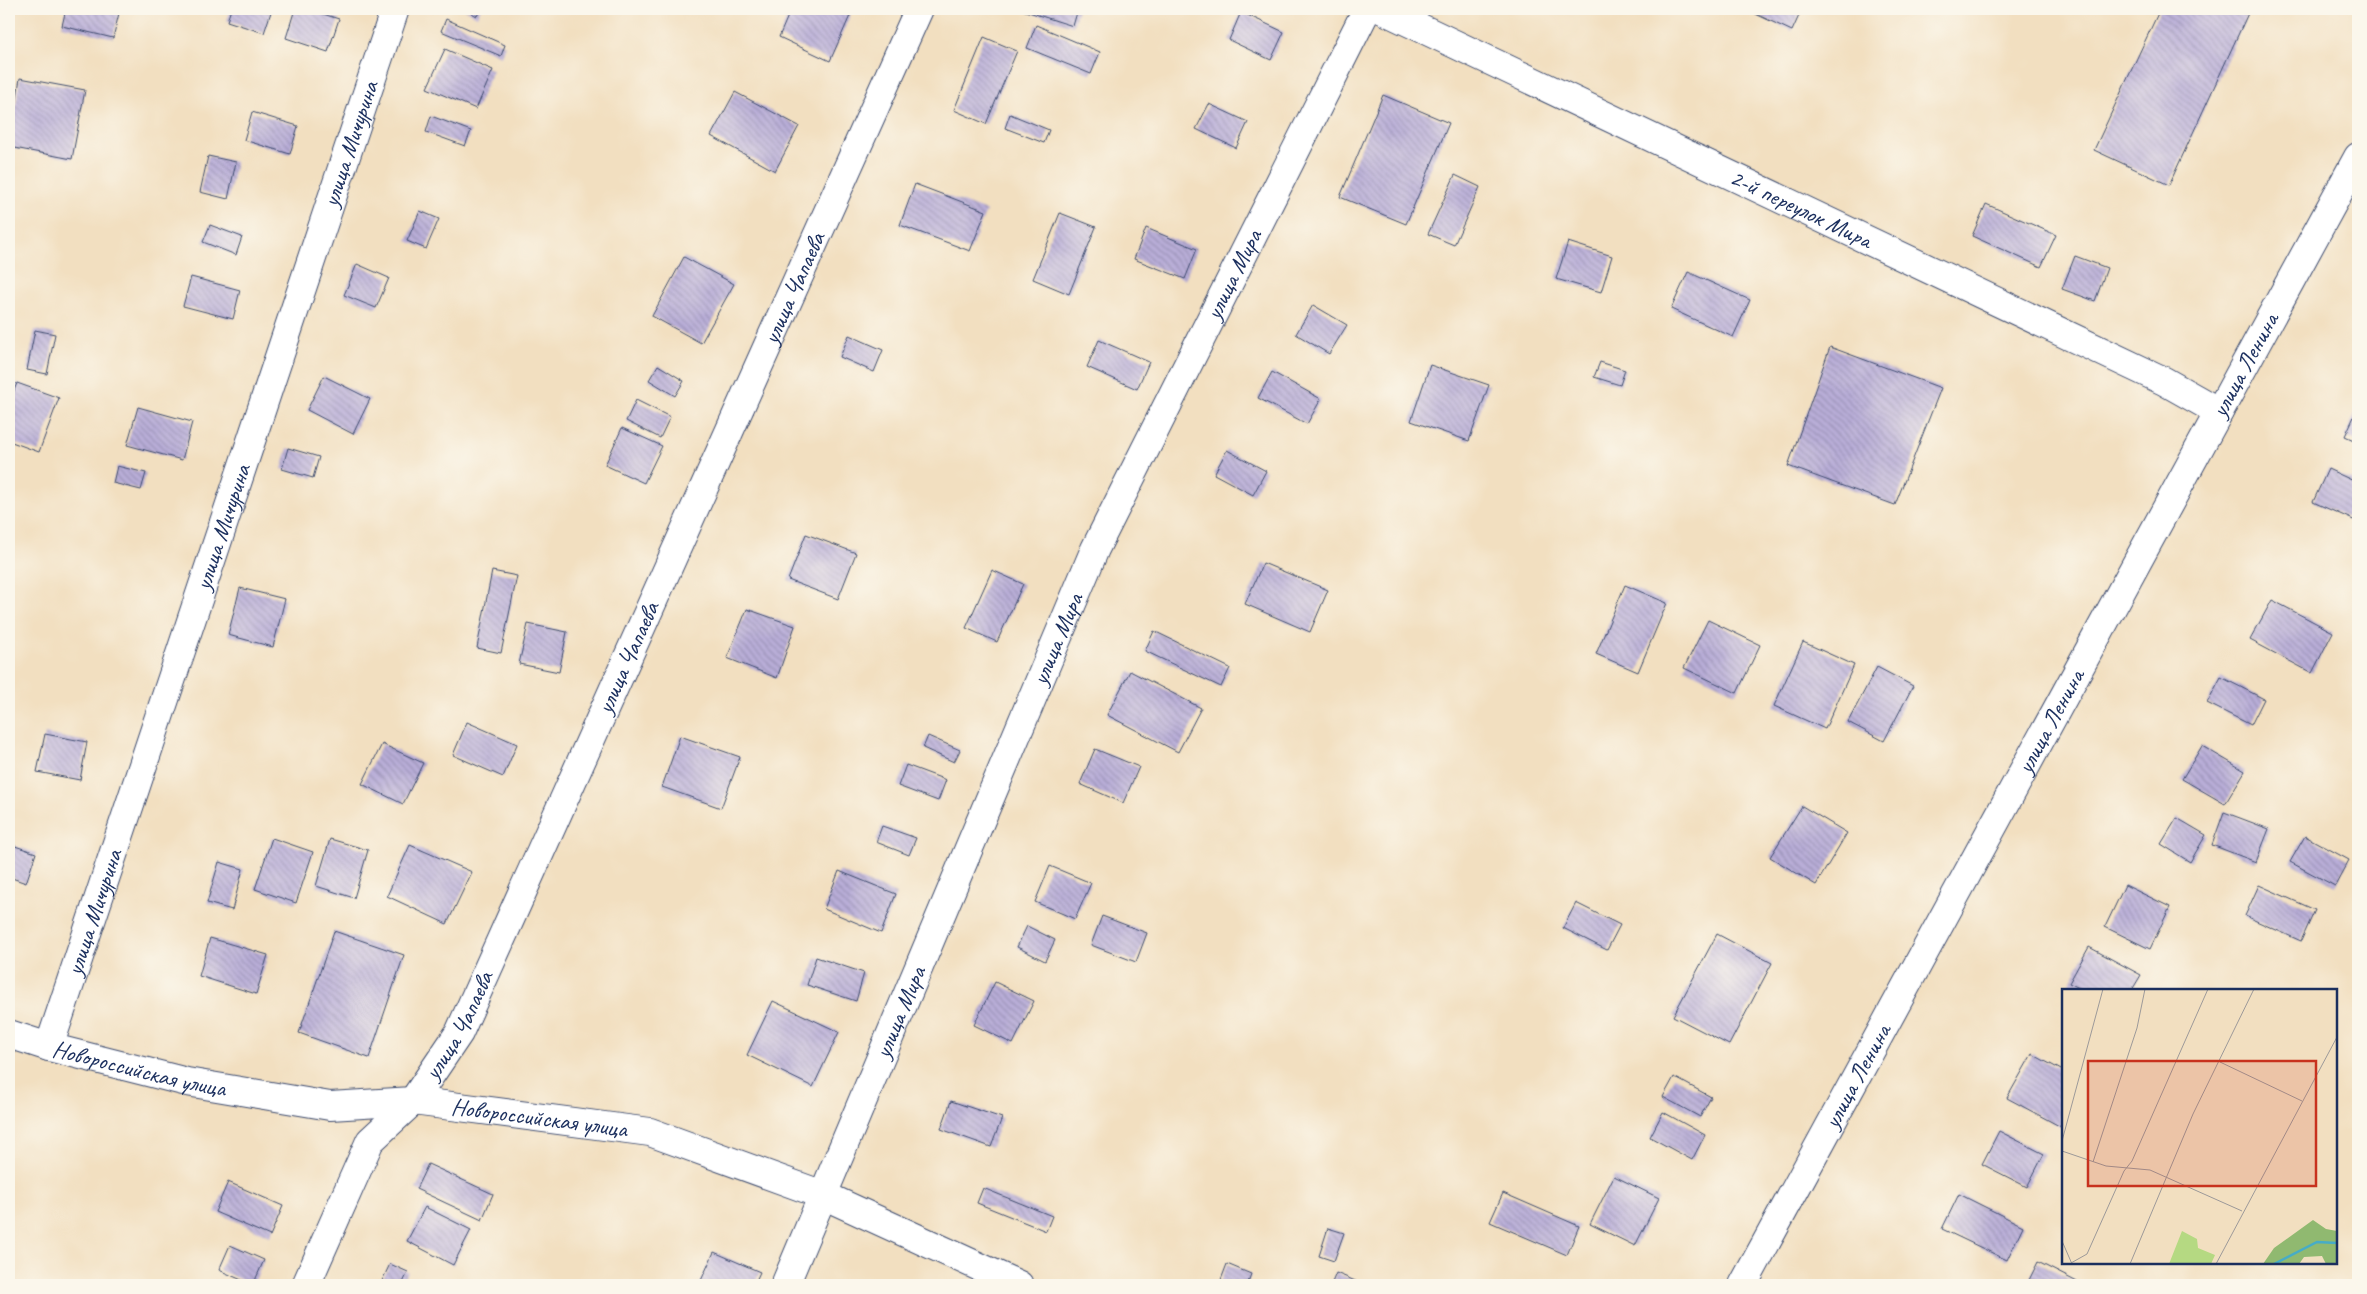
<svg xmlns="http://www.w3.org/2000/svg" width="2367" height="1294" viewBox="0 0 2367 1294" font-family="Caveat,sans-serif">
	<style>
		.building { fill: url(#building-back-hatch) }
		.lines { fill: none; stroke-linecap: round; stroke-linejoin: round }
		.minor-casing { stroke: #3b496d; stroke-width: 30 }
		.tertiary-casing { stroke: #3b496d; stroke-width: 30 }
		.minor { stroke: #fff; stroke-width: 28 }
		.tertiary { stroke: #fff; stroke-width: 28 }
		.labels { text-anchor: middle; stroke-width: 5; stroke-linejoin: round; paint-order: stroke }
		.street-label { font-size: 24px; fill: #1b2f5e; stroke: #fbf7ec }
		.inset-river { fill: none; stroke: #47acc7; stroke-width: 2.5 }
		.inset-road { fill: none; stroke: #9c9999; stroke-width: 1 }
		.view { fill: #c8321e; fill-opacity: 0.15; stroke: #c8321e; stroke-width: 2.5 }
		.inset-edge { fill: none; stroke: #1b2f5e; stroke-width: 2.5 }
	</style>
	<defs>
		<pattern id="building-back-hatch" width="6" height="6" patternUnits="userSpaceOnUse" patternTransform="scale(1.25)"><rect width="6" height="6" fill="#b9aed8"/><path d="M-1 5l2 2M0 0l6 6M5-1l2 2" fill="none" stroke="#968eb2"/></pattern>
	</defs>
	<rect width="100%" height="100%" fill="#fbf7ec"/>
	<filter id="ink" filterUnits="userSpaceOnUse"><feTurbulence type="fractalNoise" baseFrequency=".02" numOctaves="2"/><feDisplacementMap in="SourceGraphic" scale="10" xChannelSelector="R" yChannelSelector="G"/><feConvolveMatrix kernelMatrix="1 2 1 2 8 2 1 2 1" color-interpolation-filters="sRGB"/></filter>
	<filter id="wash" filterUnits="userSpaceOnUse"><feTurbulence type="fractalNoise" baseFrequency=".0096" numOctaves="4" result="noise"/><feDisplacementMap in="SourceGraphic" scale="20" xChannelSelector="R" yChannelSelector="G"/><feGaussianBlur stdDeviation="1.12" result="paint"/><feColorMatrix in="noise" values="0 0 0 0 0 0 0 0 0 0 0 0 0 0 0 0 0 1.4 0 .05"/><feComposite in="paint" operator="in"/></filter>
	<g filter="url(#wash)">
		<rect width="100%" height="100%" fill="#f2dfc0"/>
		<g id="blocks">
			<path class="building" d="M 66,9 L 120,9 L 113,38 L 62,26 Z
				M 231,9 L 272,9 L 264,33 L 227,21 Z
				M 295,9 L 307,9 L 339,19 L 328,52 L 286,38 Z
				M 464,9 L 481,9 L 477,16 Z
				M 791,9 L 853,9 L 830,61 L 779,37 Z
				M 1019,9 L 1078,9 L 1073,26 Z
				M 1745,9 L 1802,9 L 1792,31 Z
				M 2160,9 L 2250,9 L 2169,185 L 2094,150 Z
				M 1241,12 L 1284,32 L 1271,60 L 1229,40 Z
				M 446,19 L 505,45 L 501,56 L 441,31 Z
				M 1036,25 L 1100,52 L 1091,74 L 1027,48 Z
				M 984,37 L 1017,51 L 986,124 L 954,110 Z
				M 445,49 L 493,70 L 476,109 L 427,88 Z
				M 20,78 L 85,90 L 72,159 L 9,147 Z
				M 735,92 L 799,126 L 775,171 L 711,136 Z
				M 1383,95 L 1449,123 L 1406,224 L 1340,197 Z
				M 1209,104 L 1248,122 L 1236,148 L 1196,129 Z
				M 252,112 L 298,126 L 290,154 L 244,140 Z
				M 1010,114 L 1049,130 L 1044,143 L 1005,128 Z
				M 431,116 L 471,131 L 465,146 L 426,132 Z
				M 208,156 L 236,162 L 228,199 L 200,192 Z
				M 1455,175 L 1480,187 L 1454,245 L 1428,234 Z
				M 915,184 L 986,211 L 970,251 L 900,225 Z
				M 1986,204 L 2056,235 L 2041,267 L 1972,236 Z
				M 420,211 L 439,219 L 426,249 L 407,241 Z
				M 1060,213 L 1096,227 L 1069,294 L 1033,279 Z
				M 210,225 L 242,237 L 236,255 L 203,242 Z
				M 1146,228 L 1197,249 L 1185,279 L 1134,259 Z
				M 1568,242 L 1612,256 L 1601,292 L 1556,279 Z
				M 2075,256 L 2107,268 L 2095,301 L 2062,289 Z
				M 684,257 L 734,284 L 701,343 L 652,316 Z
				M 357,264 L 389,278 L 376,308 L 344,295 Z
				M 1688,272 L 1750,300 L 1733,337 L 1671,309 Z
				M 191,277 L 240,290 L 233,319 L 183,306 Z
				M 1313,305 L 1347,325 L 1329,354 L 1296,334 Z
				M 35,330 L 55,334 L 47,374 L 27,370 Z
				M 849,335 L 883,350 L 874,372 L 840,357 Z
				M 1099,340 L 1149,362 L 1137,389 L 1087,367 Z
				M 1830,347 L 1941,388 L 1895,505 L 1788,466 Z
				M 1600,362 L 1625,370 L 1620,385 L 1594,377 Z
				M 658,365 L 684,381 L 675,396 L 649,380 Z
				M 1430,365 L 1489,385 L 1469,441 L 1411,421 Z
				M 1272,372 L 1321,399 L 1307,424 L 1258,398 Z
				M 324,376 L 370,399 L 353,434 L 307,410 Z
				M 17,383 L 59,398 L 39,452 L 9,441 L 9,403 Z
				M 636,400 L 670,417 L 660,438 L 626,421 Z
				M 138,407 L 192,422 L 182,460 L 127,445 Z
				M 2358,408 L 2358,442 L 2345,436 Z
				M 622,428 L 662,446 L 644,483 L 605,465 Z
				M 288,448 L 319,457 L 313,478 L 282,469 Z
				M 1227,450 L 1266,471 L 1253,495 L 1214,474 Z
				M 117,466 L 146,473 L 141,490 L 113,483 Z
				M 2328,469 L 2358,483 L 2358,522 L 2313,502 Z
				M 806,534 L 856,553 L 838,599 L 788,580 Z
				M 1263,563 L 1328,590 L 1310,632 L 1245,604 Z
				M 992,570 L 1023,584 L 997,642 L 966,628 Z
				M 492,571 L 517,576 L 501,653 L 477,648 Z
				M 1625,585 L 1667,603 L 1638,672 L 1596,654 Z
				M 240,588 L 285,599 L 273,647 L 228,635 Z
				M 2272,600 L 2333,632 L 2312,673 L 2250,640 Z
				M 747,609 L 795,626 L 777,678 L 727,658 Z
				M 1708,620 L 1760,645 L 1737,693 L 1684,668 Z
				M 528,624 L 567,632 L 559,672 L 519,664 Z
				M 1154,631 L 1230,668 L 1221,687 L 1145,651 Z
				M 1803,642 L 1854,665 L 1825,729 L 1774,706 Z
				M 1877,667 L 1913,686 L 1884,741 L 1848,722 Z
				M 1130,671 L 1201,708 L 1178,752 L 1107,715 Z
				M 2221,677 L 2264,699 L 2251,725 L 2207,703 Z
				M 467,722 L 517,744 L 503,777 L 453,755 Z
				M 45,734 L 87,742 L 80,780 L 37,772 Z
				M 680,736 L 740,757 L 721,808 L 662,787 Z
				M 928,736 L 960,750 L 954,762 L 923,748 Z
				M 382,744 L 423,763 L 403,804 L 362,784 Z
				M 2202,746 L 2245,771 L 2225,804 L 2182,779 Z
				M 1095,749 L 1139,767 L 1123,803 L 1080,784 Z
				M 906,765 L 946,780 L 938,801 L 898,786 Z
				M 1802,806 L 1847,833 L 1816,885 L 1770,857 Z
				M 2224,812 L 2269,829 L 2256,862 L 2212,845 Z
				M 2177,818 L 2206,835 L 2190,862 L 2161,844 Z
				M 882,826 L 916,838 L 909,855 L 876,842 Z
				M 2305,836 L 2349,860 L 2335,886 L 2290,862 Z
				M 272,838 L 313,852 L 296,903 L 255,889 Z
				M 330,839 L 368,850 L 354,898 L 316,886 Z
				M 9,844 L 36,853 L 26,883 L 9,877 Z
				M 410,845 L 472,872 L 447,924 L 387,896 Z
				M 219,862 L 243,869 L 232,910 L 207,903 Z
				M 1050,866 L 1091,883 L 1075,919 L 1035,902 Z
				M 839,871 L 896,894 L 881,933 L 824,909 Z
				M 2125,885 L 2170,907 L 2150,949 L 2105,927 Z
				M 2259,885 L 2315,910 L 2301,941 L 2245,916 Z
				M 1576,903 L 1620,925 L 1607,950 L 1563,928 Z
				M 1102,916 L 1147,933 L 1136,962 L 1091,945 Z
				M 1027,926 L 1055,940 L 1045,961 L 1017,947 Z
				M 334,931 L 404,955 L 369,1058 L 299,1033 Z
				M 1717,934 L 1772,963 L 1729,1045 L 1673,1016 Z
				M 210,938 L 268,955 L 256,994 L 199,976 Z
				M 2089,947 L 2141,975 L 2132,990 L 2083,990 L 2069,983 Z
				M 816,957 L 864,973 L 856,1001 L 807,985 Z
				M 995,982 L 1034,1001 L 1013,1044 L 974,1025 Z
				M 773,1001 L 839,1032 L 813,1087 L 747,1055 Z
				M 2032,1054 L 2063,1071 L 2063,1128 L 2007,1098 Z
				M 1674,1077 L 1711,1097 L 1700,1117 L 1663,1097 Z
				M 951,1101 L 1002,1118 L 991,1147 L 941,1129 Z
				M 1663,1112 L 1705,1135 L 1692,1160 L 1650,1137 Z
				M 1999,1131 L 2044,1154 L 2027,1187 L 1982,1164 Z
				M 428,1164 L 493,1194 L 482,1220 L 416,1189 Z
				M 1614,1176 L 1659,1198 L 1635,1246 L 1590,1224 Z
				M 228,1182 L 283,1206 L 270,1236 L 215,1212 Z
				M 983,1188 L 1052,1216 L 1046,1231 L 977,1203 Z
				M 1503,1193 L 1579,1226 L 1567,1255 L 1490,1222 Z
				M 1959,1194 L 2023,1226 L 2007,1260 L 1942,1229 Z
				M 425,1207 L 471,1230 L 453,1265 L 407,1241 Z
				M 1328,1228 L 1344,1233 L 1334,1261 L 1319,1256 Z
				M 230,1245 L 264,1260 L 253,1285 L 219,1270 Z
				M 714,1252 L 760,1272 L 754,1285 L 699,1285 Z
				M 2038,1262 L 2083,1285 L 2030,1285 L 2027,1284 Z
				M 390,1264 L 408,1272 L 402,1285 L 380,1285 Z
				M 1227,1264 L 1251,1274 L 1247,1285 L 1219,1285 Z
				M 1336,1273 L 1365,1285 L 1331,1285 Z"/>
		</g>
	</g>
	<g filter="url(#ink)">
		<use href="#blocks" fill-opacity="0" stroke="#3b496d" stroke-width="1"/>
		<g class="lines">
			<g class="minor-casing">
				<g id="minor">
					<path id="s1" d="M 1381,9 L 2164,381 L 2219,412"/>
					<path id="s2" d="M 9,1034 L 49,1047 L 187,1082 L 330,1106 L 413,1101 L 650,1132 L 823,1195 L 1019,1285"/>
					<path id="s3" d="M 49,1047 L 395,9"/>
					<path id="s4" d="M 306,1285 L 370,1141 L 413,1101 L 459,1033 L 919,9"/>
					<path id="s5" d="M 785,1285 L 1095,549 L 1367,9"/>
				</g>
			</g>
			<g class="tertiary-casing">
				<g id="tertiary">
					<path id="s6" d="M 1743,1285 L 2358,157"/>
				</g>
			</g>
			<use href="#minor" class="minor"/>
			<use href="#tertiary" class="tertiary"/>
		</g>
	</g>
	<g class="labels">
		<g class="street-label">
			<text dy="8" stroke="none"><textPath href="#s3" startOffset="952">улица Мичурина</textPath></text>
			<text dy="8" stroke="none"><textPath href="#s1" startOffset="465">2-й переулок Мира</textPath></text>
			<text dy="8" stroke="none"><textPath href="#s5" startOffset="1106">улица Мира</textPath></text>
			<text dy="8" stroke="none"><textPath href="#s4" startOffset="1115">улица Чапаева</textPath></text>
			<text dy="8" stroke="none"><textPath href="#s6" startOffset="1048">улица Ленина</textPath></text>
			<text dy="8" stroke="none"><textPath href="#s3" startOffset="548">улица Мичурина</textPath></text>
			<text dy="8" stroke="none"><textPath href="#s5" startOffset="701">улица Мира</textPath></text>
			<text dy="8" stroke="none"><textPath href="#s4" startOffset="710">улица Чапаева</textPath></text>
			<text dy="8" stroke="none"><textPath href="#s6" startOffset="642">улица Ленина</textPath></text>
			<text dy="8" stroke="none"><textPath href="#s3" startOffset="142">улица Мичурина</textPath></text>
			<text dy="8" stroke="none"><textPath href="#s5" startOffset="296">улица Мира</textPath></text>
			<text dy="8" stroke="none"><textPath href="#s4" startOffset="305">улица Чапаева</textPath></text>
			<text dy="8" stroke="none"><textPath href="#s2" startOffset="135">Новороссийская улица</textPath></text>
			<text dy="8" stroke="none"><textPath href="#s6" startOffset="238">улица Ленина</textPath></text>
			<text dy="8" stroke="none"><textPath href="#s2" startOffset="540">Новороссийская улица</textPath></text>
		</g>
	</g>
	<g transform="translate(2062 989)">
		<rect width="275" height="275" fill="#f2dfc0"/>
		<path d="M 120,242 L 135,250 L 136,259 L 153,266 L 149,275 L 107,275 Z" fill="#b5d982"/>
		<path d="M 251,231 L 264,240 L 275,242 L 275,275 L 264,275 L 260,267 L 242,268 L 237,275 L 201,275 L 212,259 Z" fill="#90b970"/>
		<path class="inset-river" d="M 212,275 L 255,253 L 275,254"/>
		<path class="inset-road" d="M 158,73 L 240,112M 0,152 L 41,0M 0,162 L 44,177 L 88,181 L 180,222M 31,173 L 75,39 L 83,0M 0,252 L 10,275M 9,274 L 25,265 L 62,182 L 70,172 L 146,0M 68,275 L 131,125 L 192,0M 154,275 L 275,48"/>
		<path class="view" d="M 26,72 L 254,72 L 254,197 L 26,197 Z"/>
		<rect width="275" height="275" class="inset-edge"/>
	</g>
	<rect width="2367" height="1294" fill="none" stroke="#fbf7ec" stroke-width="30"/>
</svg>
